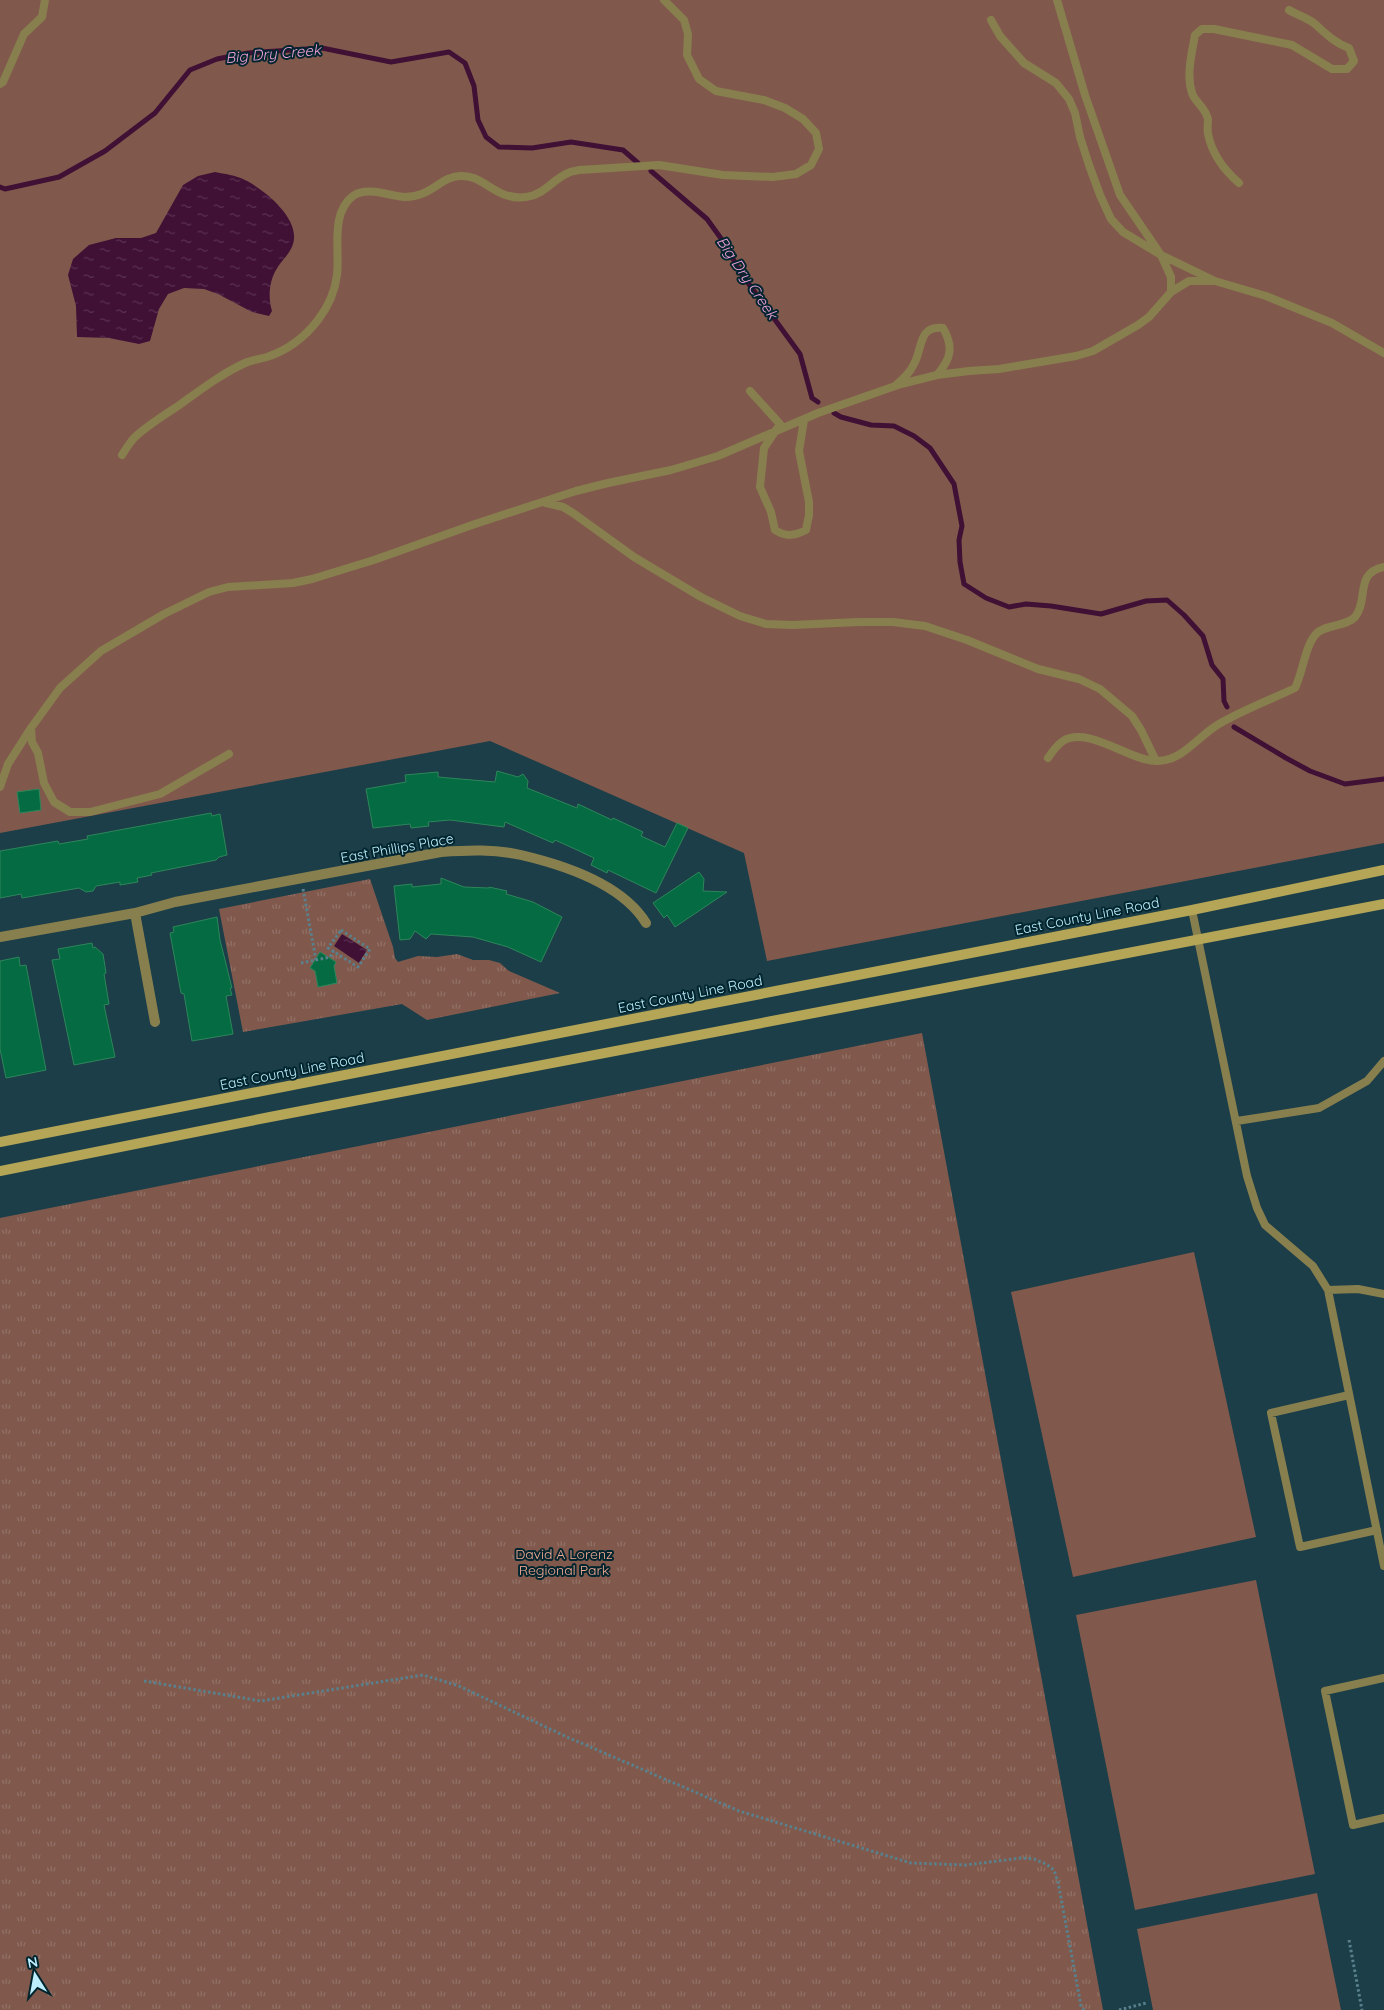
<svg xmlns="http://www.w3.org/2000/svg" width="1384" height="2010" viewBox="0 0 1384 2010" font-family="Quicksand,sans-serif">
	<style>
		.grass { fill: #81594c }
		.park { fill: url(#park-tufts) }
		.water { fill: url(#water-ripples) }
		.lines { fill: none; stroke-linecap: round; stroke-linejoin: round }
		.stream { stroke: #401035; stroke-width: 5 }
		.building { fill: #046b42; stroke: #2e865a }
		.path { stroke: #59818d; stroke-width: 3; stroke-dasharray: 2.5 2.5; stroke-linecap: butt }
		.lane { stroke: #887f4f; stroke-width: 8 }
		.street { stroke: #887f4f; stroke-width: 10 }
		.secondary { stroke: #b5a557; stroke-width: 10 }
		.labels { text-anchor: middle; stroke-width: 4; stroke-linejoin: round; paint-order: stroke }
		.street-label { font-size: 14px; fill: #bdeefd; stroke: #01252e }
		.park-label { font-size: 14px; fill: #f5aa93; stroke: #01252e }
		.water-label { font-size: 15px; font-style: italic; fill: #f0a0d9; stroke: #01252e }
	</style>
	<defs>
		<pattern id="park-tufts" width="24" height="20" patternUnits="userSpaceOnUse" patternTransform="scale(1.25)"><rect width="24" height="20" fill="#81594c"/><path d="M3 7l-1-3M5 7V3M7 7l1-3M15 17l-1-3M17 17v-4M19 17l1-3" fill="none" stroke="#917167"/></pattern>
		<pattern id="water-ripples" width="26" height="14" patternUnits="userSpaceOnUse" patternTransform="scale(1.25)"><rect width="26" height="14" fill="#401035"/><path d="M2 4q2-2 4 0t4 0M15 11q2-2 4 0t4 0" fill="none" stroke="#5a3353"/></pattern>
	</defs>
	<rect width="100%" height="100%" fill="#1c3e48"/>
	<path class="grass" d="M 0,0 L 1384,0 L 1384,843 L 767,961 L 744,853 L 490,741 L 0,833 Z
		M 1194,1252 L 1256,1537 L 1073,1577 L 1011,1292 Z
		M 1256,1580 L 1315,1874 L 1135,1910 L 1076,1615 Z
		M 1317,1893 L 1341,2010 L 1153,2010 L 1137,1929 Z"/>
	<path class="park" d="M 370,879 L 393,947 L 395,958 L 398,962 L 418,956 L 437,957 L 457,954 L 473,960 L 489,960 L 500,963 L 509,971 L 560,993 L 427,1020 L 402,1004 L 243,1032 L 219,909 Z
		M 922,1033 L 1103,2010 L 0,2010 L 0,1218 Z"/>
	<path class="water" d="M 215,172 C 225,174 235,175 245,180 C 265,190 301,219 293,244 C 290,254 281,261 276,270 C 269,282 268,298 272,311 L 269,316 L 252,312 L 218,294 L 204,289 L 184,288 L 168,294 L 159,309 L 150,341 L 139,344 L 109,338 L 77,337 L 76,306 L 68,275 L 73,259 L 89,245 L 116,238 L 141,238 L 156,233 L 183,185 L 198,176 Z
		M 342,934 L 367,950 L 359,963 L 334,946 Z"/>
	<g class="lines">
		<path class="stream" d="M 651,171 L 707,219 L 725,244 L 740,272 L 800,354 L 812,398 L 818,402
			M 0,187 L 5,189 L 59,177 L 105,151 L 155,113 L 190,70 L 217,59 L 248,53 L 322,48 L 391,62 L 449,52 L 465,63 L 474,86 L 478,120 L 486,137 L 499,147 L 532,148 L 571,142 L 623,150 L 638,163
			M 834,413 L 841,417 L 871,425 L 894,426 L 914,436 L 930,448 L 954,484 L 962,526 L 959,540 L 960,562 L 964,584 L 986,598 L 1009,607 L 1026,604 L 1051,606 L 1101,614 L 1146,601 L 1167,600 L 1184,615 L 1203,636 L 1212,665 L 1223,679 L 1224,701 L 1227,707
			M 1234,727 L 1286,758 L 1310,771 L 1345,784 L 1384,779"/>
	</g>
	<path class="building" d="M 497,771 L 518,777 L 523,774 L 528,781 L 527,788 L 577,808 L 578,804 L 612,820 L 613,818 L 643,832 L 641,836 L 665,847 L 677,823 L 688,828 L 656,893 L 608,870 L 607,873 L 591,865 L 594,858 L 575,849 L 555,840 L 553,843 L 505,822 L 504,827 L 450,820 L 428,822 L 429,826 L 411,828 L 410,824 L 373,828 L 366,789 L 406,782 L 405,775 L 438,772 L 438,777 L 495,782 Z
		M 39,789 L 41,810 L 20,813 L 17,792 Z
		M 211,813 L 212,816 L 220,814 L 227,855 L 219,857 L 216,860 L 151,873 L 152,875 L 137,878 L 138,882 L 120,885 L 120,882 L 96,886 L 93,891 L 86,892 L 79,888 L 22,898 L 21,894 L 0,898 L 0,851 L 58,841 L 59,844 L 88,839 L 87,836 Z
		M 699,872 L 704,879 L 703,891 L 727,892 L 675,927 L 667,915 L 664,918 L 653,903 Z
		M 441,878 L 464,887 L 489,888 L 489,887 L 507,891 L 506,894 L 533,902 L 562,917 L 541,962 L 508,947 L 473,937 L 431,934 L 426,939 L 415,931 L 410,939 L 400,940 L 394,886 L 412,884 L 412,887 L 441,884 Z
		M 217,917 L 220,940 L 232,988 L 230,988 L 232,995 L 226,996 L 233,1034 L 192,1041 L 184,994 L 181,993 L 170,933 L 174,932 L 173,927 Z
		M 92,943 L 93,948 L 95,947 L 103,954 L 106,973 L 104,974 L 109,1004 L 104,1005 L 115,1057 L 74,1065 L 52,960 L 60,959 L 58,949 Z
		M 320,952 L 336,962 L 334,966 L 337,983 L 318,987 L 315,971 L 310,968 Z
		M 19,957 L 20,966 L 26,965 L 46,1070 L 6,1078 L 0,1049 L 0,961 Z"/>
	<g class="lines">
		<path class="path" d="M 303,889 L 316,960
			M 341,930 L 370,949 L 358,967 L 328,948 Z
			M 301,963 L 330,957 L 334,951
			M 144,1681 L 261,1701 L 423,1675 L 459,1686 L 567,1737 L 739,1811 L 911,1863 L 966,1865 L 1021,1858 L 1034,1859 L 1046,1864 L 1054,1870 L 1058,1882 L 1081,2006 L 1084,2010
			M 1349,1940 L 1362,2010
			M 1119,2010 L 1146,2003"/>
		<path class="lane" d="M 1057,0 L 1085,95 L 1120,195 L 1161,255 L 1215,281 L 1266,296 L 1332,323 L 1384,353
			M 991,20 L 1000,36 L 1024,63 L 1056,83 L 1069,99 L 1075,113 L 1080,137 L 1089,165 L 1100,195 L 1111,219 L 1123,232 L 1161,255 L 1171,277 L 1171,292
			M 0,84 L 3,82 L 24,34 L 42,17 L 45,0
			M 1239,183 C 1224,170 1212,154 1208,134 C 1207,129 1208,124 1208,119 C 1205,107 1195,102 1192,93 C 1186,75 1192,52 1195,35 L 1202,29 L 1214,29 L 1292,45 L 1332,69 L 1347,69 L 1354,61 L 1349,48 C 1335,43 1326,34 1315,24 C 1308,18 1297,15 1289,10
			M 896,385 C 903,379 910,373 914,364 C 923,348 918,325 943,328 C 954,347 951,359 937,375
			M 750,391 L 780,424 L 764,448 L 760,487 L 771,512 L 775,530 C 786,537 794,536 806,530 L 809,515 L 809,502 L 799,451 L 804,420
			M 122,455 C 126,449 130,442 135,437 C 148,425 164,415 178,406 C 199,391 221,374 245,363 C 252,360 260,359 267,357 C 288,350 305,337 318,320 C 328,307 335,291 337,275 C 340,251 330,213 353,196 C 368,186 389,196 405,197 C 431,197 440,177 460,176 C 484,174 495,201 526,197 C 544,195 553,179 568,173 C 571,171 576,171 579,170 L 659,165 L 723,175 L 773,177 L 796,174 L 811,165 L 819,149 L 816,133 L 803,119 L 785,108 L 764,100 L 716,91 L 699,79 L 687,55 L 688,34 L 684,20 L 664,0
			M 546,503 L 563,507 L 573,513 L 634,557 L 701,597 L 740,616 L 766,624 L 793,625 L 859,622 L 893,622 L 925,626 L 967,640 L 1038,669 L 1079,679 L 1100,689 L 1132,716 L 1141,730 L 1156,761
			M 229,754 L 160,794 L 90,812 L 70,812 L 54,802 L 44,783 L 38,753 L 32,742 L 31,728 L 60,688 L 101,651 L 164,614 L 209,592 L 228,587 L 293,583 L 312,579 L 374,560 L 475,524 L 576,491 L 608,483 L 671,470 L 718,456 L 818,413 L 901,384 L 937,375 L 969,371 L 999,369 L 1076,356 L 1093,351 L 1138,325 L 1149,317 L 1171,292 L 1189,281 L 1215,281
			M 1048,758 C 1052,752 1057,745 1063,741 C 1088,725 1131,762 1158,761 C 1184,760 1198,736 1219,724 C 1243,710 1270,700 1295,688 C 1303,672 1305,646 1316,634 C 1325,624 1346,627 1355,617 C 1369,600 1354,573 1384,567
			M 0,787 L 8,764 L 31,728
			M 1192,910 L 1247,1176 L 1257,1208 L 1265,1225 L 1313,1266 L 1328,1290 L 1384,1566
			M 1237,1121 L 1319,1108 L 1367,1081 L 1384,1061
			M 1328,1290 L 1358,1289 L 1384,1294
			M 1349,1395 L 1271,1413 L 1300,1547 L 1377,1530
			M 1384,1678 L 1325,1691 L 1353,1825 L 1384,1818"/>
		<path class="street" d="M 135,913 L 155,1022
			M 0,937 L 135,913 L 175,902 L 441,852 C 468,850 495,849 521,855 C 564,865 622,884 646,923"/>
		<path class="secondary" d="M 0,1142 L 1192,910 L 1384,870
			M 0,1171 L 270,1117 L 1384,904"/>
	</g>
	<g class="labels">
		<g class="street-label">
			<text transform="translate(397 848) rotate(-10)" y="5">East Phillips Place</text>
			<text transform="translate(1087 916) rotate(-11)" y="5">East County Line Road</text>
			<text transform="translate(690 994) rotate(-11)" y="5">East County Line Road</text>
			<text transform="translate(292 1071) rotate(-11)" y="5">East County Line Road</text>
		</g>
		<g class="park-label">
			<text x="564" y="1559">David A Lorenz<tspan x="564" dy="16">Regional Park</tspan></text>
		</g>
		<g class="water-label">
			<text transform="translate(273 54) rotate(-5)" y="5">Big Dry Creek</text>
			<text transform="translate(747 278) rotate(56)" y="5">Big Dry Creek</text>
		</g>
	</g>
	<g transform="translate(35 1975) rotate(349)" stroke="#01252e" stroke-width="4" paint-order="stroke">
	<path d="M0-4L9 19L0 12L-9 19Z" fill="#bdeefd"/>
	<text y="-8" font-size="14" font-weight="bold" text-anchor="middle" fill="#bdeefd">N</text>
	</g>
</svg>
